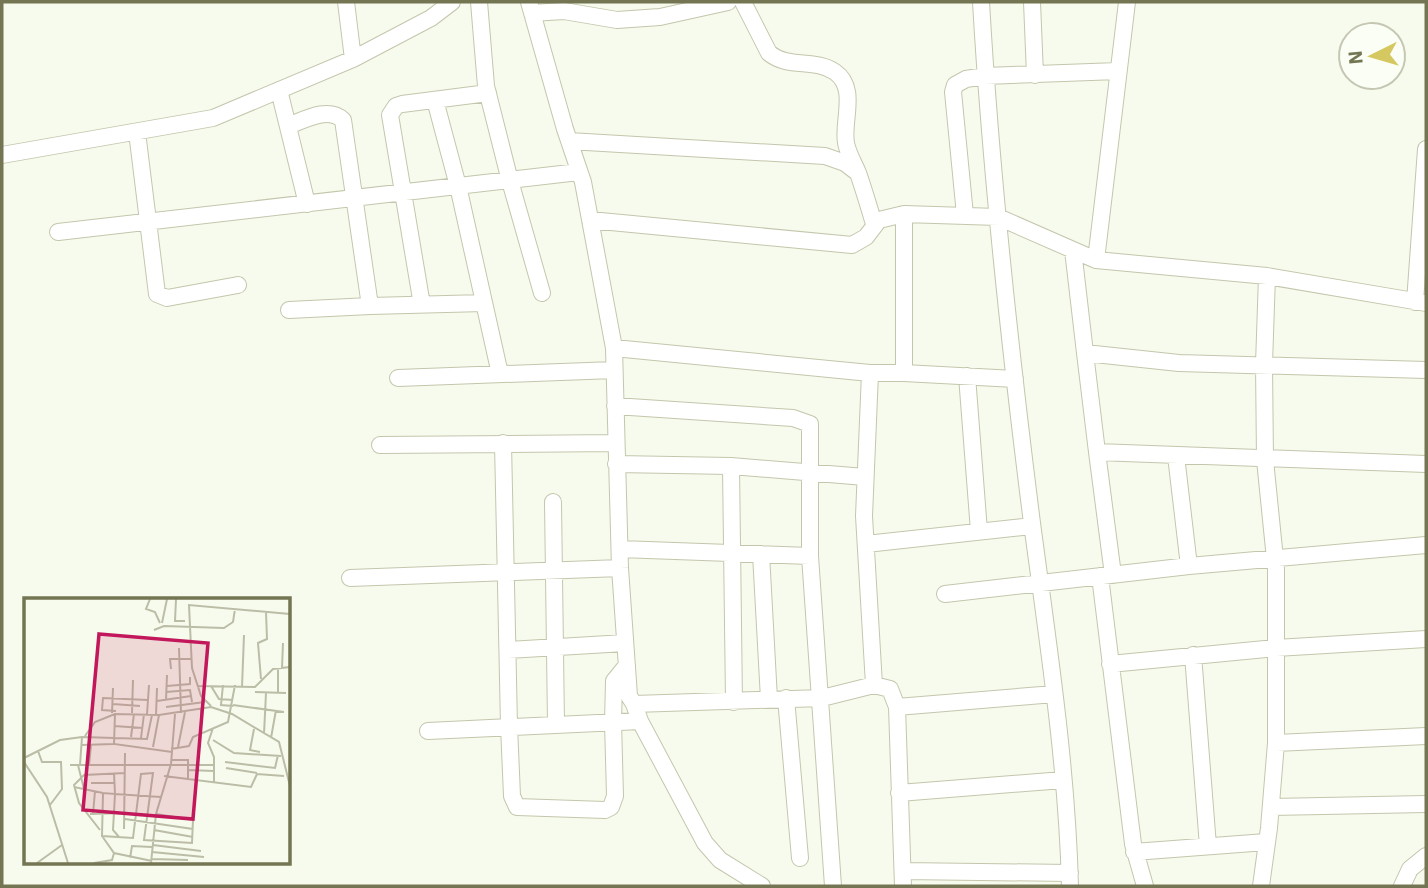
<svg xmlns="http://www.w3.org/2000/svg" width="1428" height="888" viewBox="0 0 1428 888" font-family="'IBM Plex Sans',sans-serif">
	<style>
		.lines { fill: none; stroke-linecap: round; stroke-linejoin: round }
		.minor-casing { stroke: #c4c6ac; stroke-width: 18 }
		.minor { stroke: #fff; stroke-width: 16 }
		.inset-road { fill: none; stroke: #bbbda6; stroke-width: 2 }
		.view { fill: #c2185b; fill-opacity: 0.15; stroke: #c2185b; stroke-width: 3.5 }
		.inset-edge { fill: none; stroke: #747552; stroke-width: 3.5 }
	</style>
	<rect width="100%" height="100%" fill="#f7fbed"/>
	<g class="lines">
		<g class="minor-casing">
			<path id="minor" d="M 346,2 L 353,59
				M 479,2 L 486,86 L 510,181 L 542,293
				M 529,2 L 565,129 L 583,182 L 614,348 L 620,568 L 629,696 L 634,704 L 822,698 L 874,685 L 864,516 L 870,373 L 904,373 L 904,214
				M 743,2 L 769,53 C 788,69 815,58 835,72 C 858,88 842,121 846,143 C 848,154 854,163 858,173 C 864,190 869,207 874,224
				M 981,2 C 991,176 1010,350 1032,523 C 1048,644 1067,765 1070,886
				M 1032,2 L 1035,75
				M 532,13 L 564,11 L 617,20 L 660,17 L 728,2
				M 279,90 L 307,204
				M 435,100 L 458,186 L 500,374
				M 288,126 C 304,120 328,106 343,120 L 370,306
				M 137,132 L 157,294 L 167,298 L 238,285
				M 569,141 L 825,156 L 845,163 L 858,173
				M 2,155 L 213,118 L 353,59 L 431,18 L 452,2
				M 965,215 L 953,92 L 955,85 L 966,79 L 985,76 L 1118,71
				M 590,220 L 852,245 L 866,237 L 879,220 L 904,214 L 998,217 L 1096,260 L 1267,276 L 1426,303
				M 58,232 L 579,172
				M 1073,250 L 1085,353
				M 1096,260 L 1127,2
				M 1267,276 L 1264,364 L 1265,460 L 1276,569 L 1276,648 L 1426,639
				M 1415,302 L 1426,149
				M 422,305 L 390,115 L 396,106 L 402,104 L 488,93
				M 289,310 L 370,306 L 484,303
				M 614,348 L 870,373
				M 1426,370 L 1179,363 L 1085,353 L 1097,452 L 1426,464
				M 904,373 L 1015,379
				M 967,376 L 979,531
				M 398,378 L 614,370
				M 615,406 L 793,418 L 810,424 L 810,556 L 833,886
				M 503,443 L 509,726 L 512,796 L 517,807 L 605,810 L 611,807 L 615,796 L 613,722 L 614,681 L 627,665
				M 380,445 L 616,443
				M 1097,452 L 1113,575
				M 1176,456 L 1189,566
				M 616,464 L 731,466 L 865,477
				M 731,466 L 734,702
				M 553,502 L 556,724
				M 866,544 L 1032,526
				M 620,549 L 810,556
				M 761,554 L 769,699
				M 1100,576 L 1133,844 L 1145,886
				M 350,578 L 620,568
				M 945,594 L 1189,566 L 1426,545
				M 508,650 L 625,643
				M 1193,655 L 1208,846
				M 1110,664 L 1276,648 L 1276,743 L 1426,736
				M 874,685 L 890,689 L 897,707 L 903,886
				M 786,698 L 800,858
				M 634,704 L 640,721 L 705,843 L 720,860 L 762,886
				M 897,707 L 1054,694
				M 428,731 L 640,721
				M 899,793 L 1063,780
				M 1271,807 L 1426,804
				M 1134,852 L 1266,842
				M 903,871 L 1070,873
				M 1261,886 L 1269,828 L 1276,743
				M 1402,886 L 1410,869 L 1426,856"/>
		</g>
		<use href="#minor" class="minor"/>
	</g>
	<g transform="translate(24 598)">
		<rect width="266" height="266" fill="#f7fbed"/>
		<path class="inset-road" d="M 126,1 L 122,11 L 131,14 L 136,25M 152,1 L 151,23 L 161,23M 138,25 L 143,1M 130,32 L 140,28 L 200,30 L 209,24 L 211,11M 155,50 L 157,115M 258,70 L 259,45M 147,71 L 146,61 L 167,61M 254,71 L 254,94M 237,81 L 234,45 L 243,41 L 242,14M 199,87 L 197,107 L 209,108M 143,88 L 166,86 L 166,79M 173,88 L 231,89 L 249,71 L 266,69M 187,88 L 195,101 L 209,102M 218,89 L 220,37M 142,94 L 166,92 L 168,104M 231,94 L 262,95M 142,102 L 143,77M 133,103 L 167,98M 89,106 L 116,108M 209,107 L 260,114M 187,108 L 177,98 L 168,70 L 165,7 L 266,16M 142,109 L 181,104M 92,113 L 78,112 L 79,100 L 124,102M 88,115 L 89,90M 108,115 L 109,82M 123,116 L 125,87M 132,117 L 133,90M 90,128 L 119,130M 189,130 L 184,145 L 190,159 L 190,186M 230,131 L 226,152 L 236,154M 240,136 L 242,95M 177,137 L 177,111M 61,138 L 71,124 L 91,116M 107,139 L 110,116M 117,140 L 120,116M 247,140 L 252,112M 189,142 L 210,155 L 257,158M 57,147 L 90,146M 129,149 L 135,117M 154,149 L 161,114M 147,151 L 165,148 L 169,139 L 204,124 L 211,87M 14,153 L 18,164 L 37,164 L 38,191 L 26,207M 148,154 L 90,146 L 91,116 L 135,117 L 187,109 L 208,116 L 255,144 L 266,188M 0,160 L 36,142 L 58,139 L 123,141 L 128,117M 147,162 L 164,162 L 164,182M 0,164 L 23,199 L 44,265M 201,164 L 251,170 L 254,157M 46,167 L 191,167M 54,167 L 60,191M 56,167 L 58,139M 65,168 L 67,147M 202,170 L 233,175M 164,172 L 190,173M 90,175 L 91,196 L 79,195 L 78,238 L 109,240 L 117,176 L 129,175 L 120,242 L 168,245 L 169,222 L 132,216M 140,178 L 227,189 L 233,176 L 260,178M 67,185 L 91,185M 50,189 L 79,195M 66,216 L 102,215M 69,216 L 71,193M 101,221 L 169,231M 100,231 L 101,155M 76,232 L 55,205 L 50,187 L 60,177 L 101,175M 130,232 L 169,239M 78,238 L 90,255 L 128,263M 95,239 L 89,232 L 91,196 L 137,199M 129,247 L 177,253M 128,254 L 180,259M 106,260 L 108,248 L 128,249M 128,261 L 164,262M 13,265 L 38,247M 70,265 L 88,262 L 90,255M 127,265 L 132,216 L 147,166 L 151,116"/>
		<path class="view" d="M 75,36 L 184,45 L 169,221 L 59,212 Z"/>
		<rect width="266" height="266" class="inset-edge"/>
	</g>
	<rect width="1428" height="888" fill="none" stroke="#747552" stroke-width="7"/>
	<g transform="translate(1372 56) rotate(265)"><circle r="33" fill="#fbfef4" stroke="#c5c7b3" stroke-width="2"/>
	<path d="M0-5L12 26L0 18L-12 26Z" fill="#d6c861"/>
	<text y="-10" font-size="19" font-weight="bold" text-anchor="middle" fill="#747552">N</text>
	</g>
</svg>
